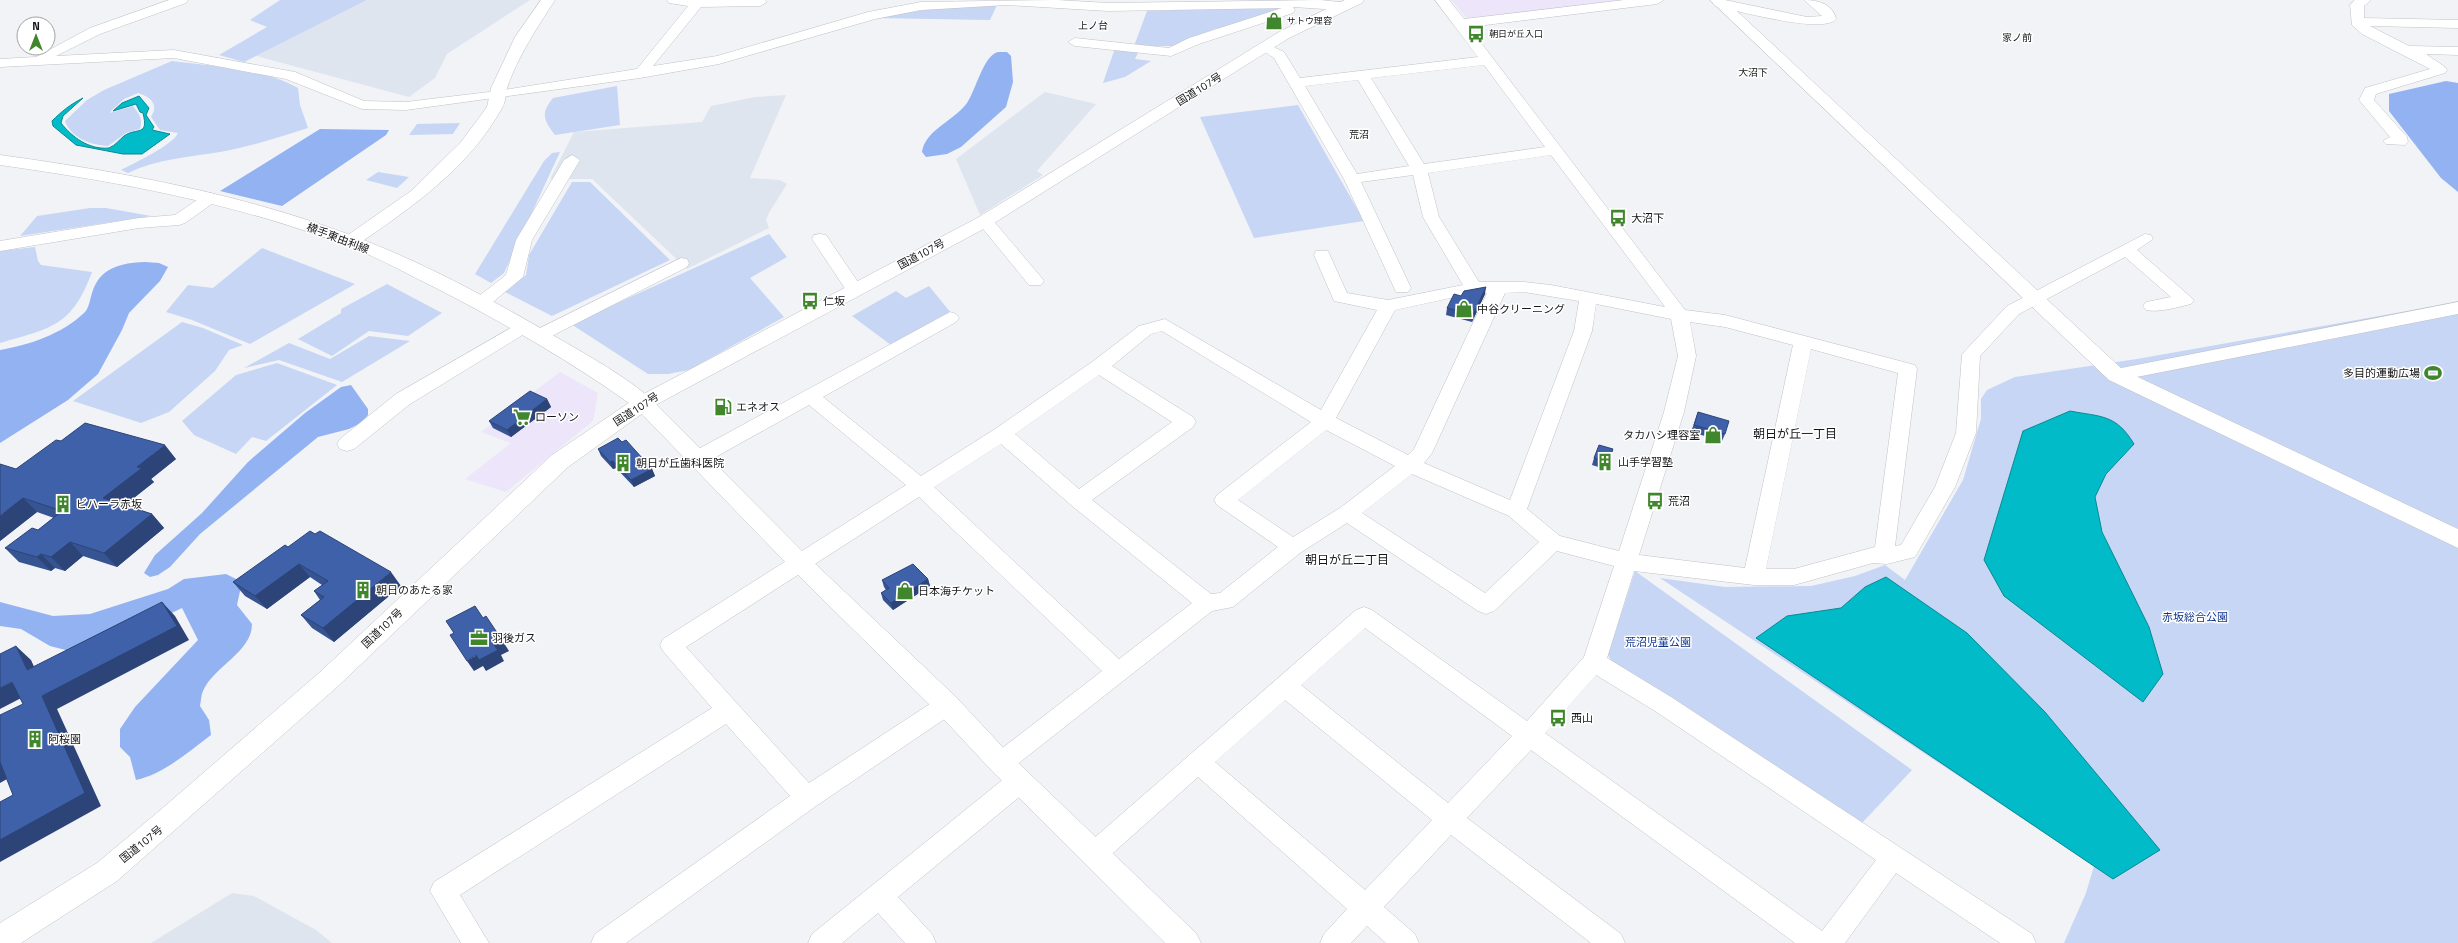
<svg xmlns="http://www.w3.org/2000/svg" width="2458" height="943" viewBox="0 0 2458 943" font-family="'Titillium Web','Noto Sans JP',sans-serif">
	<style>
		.commercial { fill: #ede5fa }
		.built { fill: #dfe5ef }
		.green { fill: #c7d6f4 }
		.forest { fill: #92b2f2 }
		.water { fill: #01bbc8; stroke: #078a93 }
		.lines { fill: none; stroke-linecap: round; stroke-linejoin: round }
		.minor-casing { stroke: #c0c2c6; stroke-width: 1 }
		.tertiary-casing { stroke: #c0c2c6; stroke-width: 1 }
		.primary-casing { stroke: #c0c2c6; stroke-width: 1 }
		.trunk-casing { stroke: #c0c2c6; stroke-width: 1 }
		.minor { fill: #fff; fill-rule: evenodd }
		.tertiary { fill: #fff; fill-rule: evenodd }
		.primary { fill: #fff; fill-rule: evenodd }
		.trunk { fill: #fff; fill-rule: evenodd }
		.wall { fill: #365392 }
		.shaded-wall { fill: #2c4477 }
		.building { fill: #3f61aa; stroke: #2c4477 }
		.labels { text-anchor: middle; stroke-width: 3; stroke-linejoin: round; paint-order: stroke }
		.far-poi-label { font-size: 9px; fill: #161618; stroke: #fff; text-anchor: start }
		.far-neighbourhood-label { font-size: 10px; fill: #161618; stroke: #fff }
		.street-label { font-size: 11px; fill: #161618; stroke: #fff }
		.poi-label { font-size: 11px; fill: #161618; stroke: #fff; text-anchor: start }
		.park-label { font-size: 11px; fill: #11358e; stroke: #fff }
		.neighbourhood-label { font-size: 12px; fill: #161618; stroke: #fff }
	</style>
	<rect width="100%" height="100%" fill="#f1f3f7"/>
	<path class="commercial" d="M 1451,0 L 1640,0 L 1468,20 Z
		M 560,372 L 598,393 L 593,421 L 506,492 L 465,479 L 511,443 L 481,432 Z"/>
	<path class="built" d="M 367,0 L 530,0 L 447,54 L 435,78 L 409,97 L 256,56 Z
		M 1045,92 L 1096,104 L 1037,171 L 1043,175 L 980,215 L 956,159 Z
		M 786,95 L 750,178 L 780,180 L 787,184 L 769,213 L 766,220 L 769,228 L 687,269 L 592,179 L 550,179 L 574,132 L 702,122 L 711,106 L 755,97 Z
		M 232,893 L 254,896 L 316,930 L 332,943 L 151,943 Z"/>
	<path class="green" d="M 280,0 L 367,0 L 244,62 L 219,55 L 267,27 L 250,20 Z
		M 997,5 L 990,20 L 873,18 L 925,10 Z
		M 1294,6 L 1239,24 L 1214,29 L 1174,46 L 1134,46 L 1147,11 Z
		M 1115,48 L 1139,51 L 1135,59 L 1151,61 L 1125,77 L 1103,83 Z
		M 172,61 C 210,66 264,68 298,88 L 300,105 L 308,128 C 279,137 250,147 220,152 C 188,157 157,159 128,173 L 121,170 C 134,163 173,145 178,133 L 160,130 L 151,117 C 159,104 151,97 138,93 L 124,99 L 111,111 L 110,113 L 133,106 C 139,114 143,118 140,129 L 126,133 L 108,146 C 91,145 71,138 65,121 L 87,100 L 104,90 Z
		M 617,86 L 620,125 L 555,135 C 544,120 540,114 553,98 Z
		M 1298,105 L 1364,221 L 1254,238 L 1200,117 Z
		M 460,123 L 453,134 L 409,135 L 417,124 Z
		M 560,152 L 504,273 L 491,283 L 475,274 L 544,161 L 552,153 Z
		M 378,172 L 409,177 L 397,188 L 366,180 Z
		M 572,182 L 590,182 L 670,260 L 552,316 L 505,292 L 526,275 L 529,255 Z
		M 90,208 L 106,208 L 151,216 L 20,236 L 37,216 Z
		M 769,234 L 787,257 L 750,278 L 784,317 L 689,370 L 668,374 L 648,374 L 571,324 Z
		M 35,247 L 38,261 L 41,265 L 92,272 C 72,326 52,328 0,343 L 0,251 Z
		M 262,248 L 355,284 L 250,344 L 192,320 L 166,312 L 188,285 L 213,288 Z
		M 387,284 L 442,313 L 408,336 L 369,331 L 332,356 L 298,339 L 341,313 L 341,309 Z
		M 929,286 L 951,313 L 891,345 L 852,316 L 896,291 L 906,298 Z
		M 2458,302 L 2458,943 L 2064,943 L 2086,893 L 2094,866 L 1660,578 L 1725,587 L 1811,586 L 1855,576 L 1885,565 L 1905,580 L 1963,480 L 1981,419 L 1981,399 L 1987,390 L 2015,377 L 2137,359 Z
		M 182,322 L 203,328 L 243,345 L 229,350 L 215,371 L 169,412 L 141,423 L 73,401 Z
		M 369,336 L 410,341 L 342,382 L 279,360 L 244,368 L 289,343 L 330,359 Z
		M 277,363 L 337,385 L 266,441 L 252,437 L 236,454 L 194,435 L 182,421 L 236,375 Z
		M 1635,571 L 1912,770 L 1862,823 L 1614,666 L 1608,655 Z"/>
	<path class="forest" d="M 998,52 L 1007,52 L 1011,56 L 1013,82 L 1006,107 L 961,147 L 947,154 L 926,157 L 922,152 C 925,130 955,120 967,103 C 976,90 983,56 998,52 Z
		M 2446,81 L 2458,83 L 2458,192 L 2441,178 L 2389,111 L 2389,94 Z
		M 320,129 L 389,130 L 386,135 L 282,206 L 220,191 Z
		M 145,262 L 159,263 L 168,267 L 160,281 L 129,313 L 122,330 L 98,374 L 68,400 L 0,443 L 0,350 C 29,345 62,334 84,313 C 89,309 90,299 92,293 C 100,267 121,263 145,262 Z
		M 351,385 L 368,409 L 368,415 L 361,423 L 349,429 L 318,437 L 200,534 L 170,567 L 158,575 L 150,577 L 144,573 L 155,555 L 202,513 L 248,462 L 305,413 L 341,387 Z
		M 226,574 L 242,582 L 237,605 L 252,624 C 252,652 214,666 203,691 C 201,695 201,701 200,706 L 209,720 L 211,735 C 188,752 164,774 136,780 L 130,757 L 120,747 L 120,729 L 135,707 L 198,640 L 182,608 L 85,655 L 50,646 L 21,629 L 0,626 L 0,602 L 53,616 L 90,614 L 168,589 L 184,579 Z"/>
	<path class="water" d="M 139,96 L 149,108 L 146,115 L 154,127 L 152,130 L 170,134 L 142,154 L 123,154 L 76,145 L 53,126 L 52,121 C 62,111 71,104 83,98 L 63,116 L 61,123 C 72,137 89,150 109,148 C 116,145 119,140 124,136 C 137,127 149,137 143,113 L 140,112 L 136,104 L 113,111 L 122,103 Z
		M 2070,411 C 2101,417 2116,414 2134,444 L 2106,474 L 2095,497 L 2102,532 L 2149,627 L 2163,674 L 2143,702 L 2004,596 L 1984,560 L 2023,431 Z
		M 1886,577 L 1967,633 L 2045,712 L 2160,850 L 2113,879 L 1756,638 L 1787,616 L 1841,608 L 1865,587 Z"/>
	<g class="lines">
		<g class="minor-casing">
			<path id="minor" d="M 169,0 L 188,0 L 186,3 L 100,34 L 56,56 L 174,50 L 295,72 L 364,101 L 406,102 L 497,91 L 637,69 L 688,6 L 669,3 L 667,0 L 765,0 L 767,2 L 760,6 L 701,7 L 653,66 L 717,56 L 868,12 L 921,2 L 1057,0 L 1108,3 L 1320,0 L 1340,2 L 1347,6 L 1340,10 L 1293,7 L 1295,10 L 1293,13 L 1199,44 L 1171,56 L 1075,46 L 1068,42 L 1075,38 L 1169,48 L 1189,38 L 1282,8 L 1108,11 L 1007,5 L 921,10 L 875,19 L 719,64 L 640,78 L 406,110 L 362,109 L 286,79 L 174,58 L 0,67 L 0,59 L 36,57 L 90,28 Z
				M 1435,0 L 1449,0 L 1464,19 L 1624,0 L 1664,0 L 1657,4 L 1469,27 L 1685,310 L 1725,315 L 1915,365 L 1917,369 L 1895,546 L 1901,545 L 1935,487 L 1956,433 L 1962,355 L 1965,351 L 2007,306 L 2145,234 L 2151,235 L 2153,239 L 2137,250 L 2194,300 L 2191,304 C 2178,307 2159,313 2146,310 L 2143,306 L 2146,302 L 2171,297 L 2125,257 L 2019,314 L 1980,356 L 1976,433 L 1955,487 L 1915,557 L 1887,564 L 1873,563 L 1794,585 L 1754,585 L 1634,571 L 1607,658 L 1671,697 L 2032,934 L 2036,943 L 2000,943 L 1896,873 L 1845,943 L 1795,943 L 1531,750 L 1467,818 L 1621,934 L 1625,943 L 1591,943 L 1451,835 L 1384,907 L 1415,934 L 1419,943 L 1386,943 L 1367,926 L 1351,943 L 1320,943 L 1324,934 L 1347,909 L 1198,777 L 1103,862 L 1094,866 L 1085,862 L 1081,854 L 1085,846 L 1356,610 L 1364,607 L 1372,610 L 1527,721 L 1584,657 L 1614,566 L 1557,551 L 1494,611 L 1486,614 L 1478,611 L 1347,523 L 1300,553 L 1233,607 L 1212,611 L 1010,770 L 1001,774 L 992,770 L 989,763 L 992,756 L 1102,671 L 919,497 L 686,647 L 809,783 L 939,698 L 947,695 L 955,698 L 959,705 L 955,712 L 816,806 L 626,943 L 591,943 L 595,934 L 790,796 L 726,724 L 460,895 L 489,943 L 461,943 L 430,891 L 434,882 L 712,708 L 663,651 L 660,645 L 663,639 L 906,485 L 809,405 L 705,463 L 698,465 L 691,463 L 688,458 L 691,453 L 950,312 L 956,314 L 959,318 L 956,322 L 823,397 L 921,476 L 995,429 L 1092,362 L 1139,326 L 1165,319 L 1321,410 L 1377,310 L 1334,301 L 1314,255 L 1316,251 L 1328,251 L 1347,293 L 1388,300 L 1463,285 L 1423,217 L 1413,175 L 1361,182 L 1411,288 L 1408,292 L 1396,292 L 1344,179 L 1274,58 L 1258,47 L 1265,43 L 1284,52 L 1300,78 L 1478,57 ZM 1484,65 L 1545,147 L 1424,164 L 1371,78 ZM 1358,80 L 1409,166 L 1357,174 L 1305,86 ZM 1551,155 L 1663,304 L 1665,307 L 1551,285 L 1524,282 L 1479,282 L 1439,217 L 1428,173 ZM 1524,292 L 1579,301 L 1574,331 L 1510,500 L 1424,463 L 1432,453 L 1505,293 ZM 1474,293 L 1487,293 L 1414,449 L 1408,455 L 1336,418 L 1395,310 ZM 1596,304 L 1671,319 L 1678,356 L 1664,412 L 1619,551 L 1560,536 L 1527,509 L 1592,331 ZM 1690,322 L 1725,327 L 1793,345 L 1745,568 L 1639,555 L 1684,412 L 1696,356 ZM 1162,331 L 1311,422 L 1217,495 L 1214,500 L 1217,505 L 1278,547 L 1220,593 L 1211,594 L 1092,500 L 1193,427 L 1196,422 L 1193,417 L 1112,366 L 1151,334 ZM 1811,349 L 1898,373 L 1875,547 L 1794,569 L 1766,569 ZM 1099,375 L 1172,422 L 1079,489 L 1015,434 ZM 1326,430 L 1395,466 L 1340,508 L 1293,537 L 1238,500 ZM 1001,444 L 1071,505 L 1192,603 L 1119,659 L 934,487 ZM 1412,474 L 1509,516 L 1539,542 L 1485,593 L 1362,513 ZM 1365,628 L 1512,736 L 1448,803 L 1301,685 ZM 1596,675 L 1655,711 L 1876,860 L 1822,931 L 1545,733 ZM 1285,700 L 1432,820 L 1365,890 L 1215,762 Z
				M 1715,0 L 1725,0 L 1807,17 L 1822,16 L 1804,0 C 1818,0 1833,4 1836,19 C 1825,35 1734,10 1715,6 L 1713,3 Z
				M 2355,0 L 2371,0 L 2364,6 L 2364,18 L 2458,20 L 2458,28 L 2370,26 L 2409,46 L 2458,47 L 2458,55 L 2426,54 L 2445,67 L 2447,70 L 2445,73 L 2376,94 L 2374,100 L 2407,137 L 2408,142 L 2405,145 L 2386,144 L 2383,141 L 2390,137 L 2359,100 L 2365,88 L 2430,69 L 2362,34 L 2352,25 L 2350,5 Z
				M 572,155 L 580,160 L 532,240 L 523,277 L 487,307 L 475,307 L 472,303 L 475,299 L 506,275 L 516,240 L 564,160 Z
				M 210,193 L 216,195 L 218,198 L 216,201 L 185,223 L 179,225 L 139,228 L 0,251 L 0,241 L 139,218 L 175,215 L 204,195 Z
				M 985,216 L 991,218 L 1041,277 L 1044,281 L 1041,285 L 1029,285 L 979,224 L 977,221 L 979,218 Z
				M 820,234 L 826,235 L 860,285 L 863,289 L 860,293 L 848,293 L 812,239 L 814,235 Z
				M 681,258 L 687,259 L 689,263 L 687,267 L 544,340 L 532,340 L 529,336 L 532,332 Z
				M 2458,302 L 2458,314 L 2116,381 L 2109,379 L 2107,375 L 2109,371 L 2116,369 Z
				M 523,321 L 529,323 L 532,327 L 529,331 L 410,404 L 354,449 L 347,451 L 340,449 L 337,444 L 340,439 L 396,394 Z
				M 1020,770 L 1029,773 L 1032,781 L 1029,789 L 898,897 L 932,934 L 936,943 L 905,943 L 878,913 L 842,943 L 808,943 L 812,934 L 1011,773 Z"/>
		</g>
		<g class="tertiary-casing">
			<path id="tertiary" d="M 541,0 L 555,0 C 537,28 518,56 507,88 C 505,94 506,102 502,108 C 469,168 412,207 357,245 L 345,245 L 342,241 L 345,237 L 411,191 L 461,142 L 487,107 L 491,88 L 515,37 Z
				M 1710,0 L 1725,0 L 2123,370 L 2458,529 L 2458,548 L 2109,380 Z
				M 643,396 L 650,398 L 807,556 L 956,697 L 1010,755 L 1196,933 L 1201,943 L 1165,943 L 992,771 L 938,713 L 791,568 L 636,408 L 633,403 L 636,398 Z"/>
		</g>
		<g class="primary-casing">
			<path id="primary" d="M 0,155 C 124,172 249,195 366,241 C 433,267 501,305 563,341 C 582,352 644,387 653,403 L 650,408 L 643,410 L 636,408 C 572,362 504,323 434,287 C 407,274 381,259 353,248 C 240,204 120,182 0,165 Z"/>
		</g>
		<g class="trunk-casing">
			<path id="trunk" d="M 1345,0 L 1364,0 L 1362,3 L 1289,38 L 991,225 L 650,408 L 568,467 L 337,687 L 117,881 L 21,943 L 0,943 L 0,923 L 97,863 L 158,812 L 319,673 L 552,455 L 636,398 L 979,217 L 1279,32 Z"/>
		</g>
		<use href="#minor" class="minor"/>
		<use href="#tertiary" class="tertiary"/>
		<use href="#primary" class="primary"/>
		<use href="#trunk" class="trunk"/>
	</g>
	<path class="wall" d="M 1485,294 L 1472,322 L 1446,315 L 1447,308 L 1461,296 Z
		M 547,399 L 551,407 L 511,437 L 493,428 L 489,421 Z
		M 1698,412 L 1725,434 L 1722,441 L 1691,432 Z
		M 61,441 L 176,459 L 151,479 L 154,482 L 125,505 L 152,514 L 164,528 L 117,567 L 83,556 L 65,571 L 55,568 L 51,571 L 19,562 L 5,548 L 38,530 L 54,518 L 37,512 L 0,541 L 16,469 Z
		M 622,442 L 652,469 L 655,476 L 634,487 L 616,468 L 613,469 L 601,456 L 598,449 Z
		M 1613,449 L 1611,456 L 1605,469 L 1592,465 L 1594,458 Z
		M 288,547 L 401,586 L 334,642 L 312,628 L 301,615 L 320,600 L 314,591 L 322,585 L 310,577 L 267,609 L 245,596 L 233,582 Z
		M 928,579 L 930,586 L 893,610 L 883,600 L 881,593 L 886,590 L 884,587 L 882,580 Z"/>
	<path class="shaded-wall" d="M 1486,287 L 1485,294 L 1472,322 L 1473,315 Z
		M 547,399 L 551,407 L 511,437 L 507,430 Z
		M 165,445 L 176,459 L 151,479 L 154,482 L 116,512 L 103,498 L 137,467 Z
		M 1613,449 L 1611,456 L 1605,469 L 1607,462 Z
		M 613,461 L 616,468 L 613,469 L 610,462 Z
		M 652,469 L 655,476 L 634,487 L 631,480 Z
		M 23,498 L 37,512 L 0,541 L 0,516 Z
		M 152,514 L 164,528 L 117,567 L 104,553 Z
		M 70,542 L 83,556 L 65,571 L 51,557 Z
		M 41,554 L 55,568 L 51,571 L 37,557 Z
		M 299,564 L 310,577 L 267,609 L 255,596 Z
		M 391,572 L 401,586 L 334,642 L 323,628 Z
		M 928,579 L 930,586 L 893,610 L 891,603 Z
		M 162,602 L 175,616 L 189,640 L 57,709 L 101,806 L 0,862 L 0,840 L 42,696 Z
		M 502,640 L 509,651 L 501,655 L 504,661 L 486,671 L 483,666 L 474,671 L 467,661 Z
		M 16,646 L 31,660 L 42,684 L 27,670 Z
		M 12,682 L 27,695 L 0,709 L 0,688 Z
		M 0,761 L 16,774 L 0,783 Z"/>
	<path class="building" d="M 1486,287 L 1473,315 L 1447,308 L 1454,294 L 1461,296 L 1464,291 Z
		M 530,391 L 547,399 L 507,430 L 489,421 Z
		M 1698,412 L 1729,421 L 1725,434 L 1694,425 Z
		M 85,423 L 165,445 L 137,467 L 142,468 L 103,498 L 152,514 L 104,553 L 70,542 L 51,557 L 41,554 L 37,557 L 5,548 L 32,528 L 38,530 L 62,511 L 23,498 L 0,516 L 0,464 L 16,469 L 56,440 L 61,441 Z
		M 618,438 L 622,442 L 626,440 L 652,469 L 631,480 L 613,461 L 610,462 L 598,449 Z
		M 1599,445 L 1613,449 L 1607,462 L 1594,458 Z
		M 310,531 L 315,534 L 320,531 L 391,572 L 323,628 L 301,615 L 324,597 L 314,591 L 328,581 L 299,564 L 255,596 L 233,582 L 285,545 L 288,547 Z
		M 913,564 L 928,579 L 891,603 L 881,593 L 889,588 L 882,580 Z
		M 162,602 L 177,626 L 42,696 L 85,793 L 0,840 L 0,802 L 13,795 L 0,762 L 0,715 L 23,704 L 12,682 L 0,688 L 0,654 L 16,646 L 27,670 Z
		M 475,606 L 483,618 L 486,616 L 502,640 L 494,645 L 498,650 L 479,660 L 476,655 L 467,661 L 450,635 L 454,633 L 446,621 Z"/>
	<defs>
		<g id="shop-bare" transform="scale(1.38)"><path d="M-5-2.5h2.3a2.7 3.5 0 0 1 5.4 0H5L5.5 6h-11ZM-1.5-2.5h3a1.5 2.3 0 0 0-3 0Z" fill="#40862c" stroke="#fff" stroke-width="2.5" paint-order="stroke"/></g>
		<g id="bus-bare" transform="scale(1.38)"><path d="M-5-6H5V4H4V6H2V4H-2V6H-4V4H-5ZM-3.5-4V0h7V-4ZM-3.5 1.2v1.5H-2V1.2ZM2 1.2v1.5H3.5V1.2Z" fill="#40862c" stroke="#fff" stroke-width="2.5" paint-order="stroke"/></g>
		<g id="stadium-bare" transform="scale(1.38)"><path d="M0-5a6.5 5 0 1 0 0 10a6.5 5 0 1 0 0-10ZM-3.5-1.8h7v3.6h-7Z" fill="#40862c" stroke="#fff" stroke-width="2.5" paint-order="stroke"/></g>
		<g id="fuel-bare" transform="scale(1.38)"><path d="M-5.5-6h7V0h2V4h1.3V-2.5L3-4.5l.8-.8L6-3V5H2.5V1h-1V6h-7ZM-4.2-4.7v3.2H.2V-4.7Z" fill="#40862c" stroke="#fff" stroke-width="2.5" paint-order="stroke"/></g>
		<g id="supermarket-bare" transform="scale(1.38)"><path d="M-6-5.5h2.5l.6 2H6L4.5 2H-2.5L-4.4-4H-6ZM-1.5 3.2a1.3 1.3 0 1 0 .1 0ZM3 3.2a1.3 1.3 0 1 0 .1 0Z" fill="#40862c" stroke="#fff" stroke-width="2.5" paint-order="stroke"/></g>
		<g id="building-bare" transform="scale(1.38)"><path d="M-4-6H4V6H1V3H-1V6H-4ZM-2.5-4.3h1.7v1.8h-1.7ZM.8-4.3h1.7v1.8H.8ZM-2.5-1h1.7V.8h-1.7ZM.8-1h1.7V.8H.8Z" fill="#40862c" stroke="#fff" stroke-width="2.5" paint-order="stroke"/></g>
		<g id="office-bare" transform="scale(1.38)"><path d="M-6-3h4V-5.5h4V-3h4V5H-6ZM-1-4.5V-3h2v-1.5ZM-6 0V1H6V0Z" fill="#40862c" stroke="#fff" stroke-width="2.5" paint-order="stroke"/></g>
	</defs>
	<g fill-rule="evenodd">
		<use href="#shop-bare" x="1274" y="21"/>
		<use href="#bus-bare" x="1476" y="34"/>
		<use href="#bus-bare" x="1618" y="218"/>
		<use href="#bus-bare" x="810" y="301"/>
		<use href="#shop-bare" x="1464" y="309"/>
		<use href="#stadium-bare" x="2433" y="373"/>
		<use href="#fuel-bare" x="723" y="407"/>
		<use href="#supermarket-bare" x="522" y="417"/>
		<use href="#shop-bare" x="1713" y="435"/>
		<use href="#building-bare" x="1605" y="462"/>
		<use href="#building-bare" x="623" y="463"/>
		<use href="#bus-bare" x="1655" y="501"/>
		<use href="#building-bare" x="63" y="504"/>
		<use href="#building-bare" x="363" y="590"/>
		<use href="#shop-bare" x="905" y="591"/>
		<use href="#office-bare" x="479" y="638"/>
		<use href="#bus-bare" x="1558" y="718"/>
		<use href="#building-bare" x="35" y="739"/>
	</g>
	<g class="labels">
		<g class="far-poi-label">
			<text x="1287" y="24">サトウ理容</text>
			<text x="1489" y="37">朝日が丘入口</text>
		</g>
		<g class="far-neighbourhood-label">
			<text x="1093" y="29">上ノ台</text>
			<text x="2017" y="41">家ノ前</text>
			<text x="1753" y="76">大沼下</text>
			<text x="1359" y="138">荒沼</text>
		</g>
		<g class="street-label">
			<text transform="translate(1199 89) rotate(-32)" y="4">国道107号</text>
			<text transform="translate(338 238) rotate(21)" y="4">横手東由利線</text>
			<text transform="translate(921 254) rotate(-28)" y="4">国道107号</text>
			<text transform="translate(636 409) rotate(-33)" y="4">国道107号</text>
			<text transform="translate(382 628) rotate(-44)" y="4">国道107号</text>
			<text transform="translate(141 844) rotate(-39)" y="4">国道107号</text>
		</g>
		<g class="poi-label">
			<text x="1631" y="222">大沼下</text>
			<text x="823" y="305">仁坂</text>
			<text x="1477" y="313">中谷クリーニング</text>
			<text x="2420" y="377" text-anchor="end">多目的運動広場</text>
			<text x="736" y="411">エネオス</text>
			<text x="535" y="421">ローソン</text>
			<text x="1700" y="439" text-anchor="end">タカハシ理容室</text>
			<text x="1618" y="466">山手学習塾</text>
			<text x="636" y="467">朝日が丘歯科医院</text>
			<text x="1668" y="505">荒沼</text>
			<text x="76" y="508">ビハーラ赤坂</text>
			<text x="376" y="594">朝日のあたる家</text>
			<text x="918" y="595">日本海チケット</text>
			<text x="492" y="642">羽後ガス</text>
			<text x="1571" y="722">西山</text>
			<text x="48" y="743">阿桜園</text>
		</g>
		<g class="park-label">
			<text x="2195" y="621">赤坂総合公園</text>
			<text x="1658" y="646">荒沼児童公園</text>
		</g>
		<g class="neighbourhood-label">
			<text x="1795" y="438">朝日が丘一丁目</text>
			<text x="1347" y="564">朝日が丘二丁目</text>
		</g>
	</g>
	<g transform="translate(36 36)"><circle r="19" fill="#ffffff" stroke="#a2a2a3"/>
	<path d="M0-3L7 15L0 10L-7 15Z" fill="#40862c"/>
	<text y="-6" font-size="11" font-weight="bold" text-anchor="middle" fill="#161618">N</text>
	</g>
</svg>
